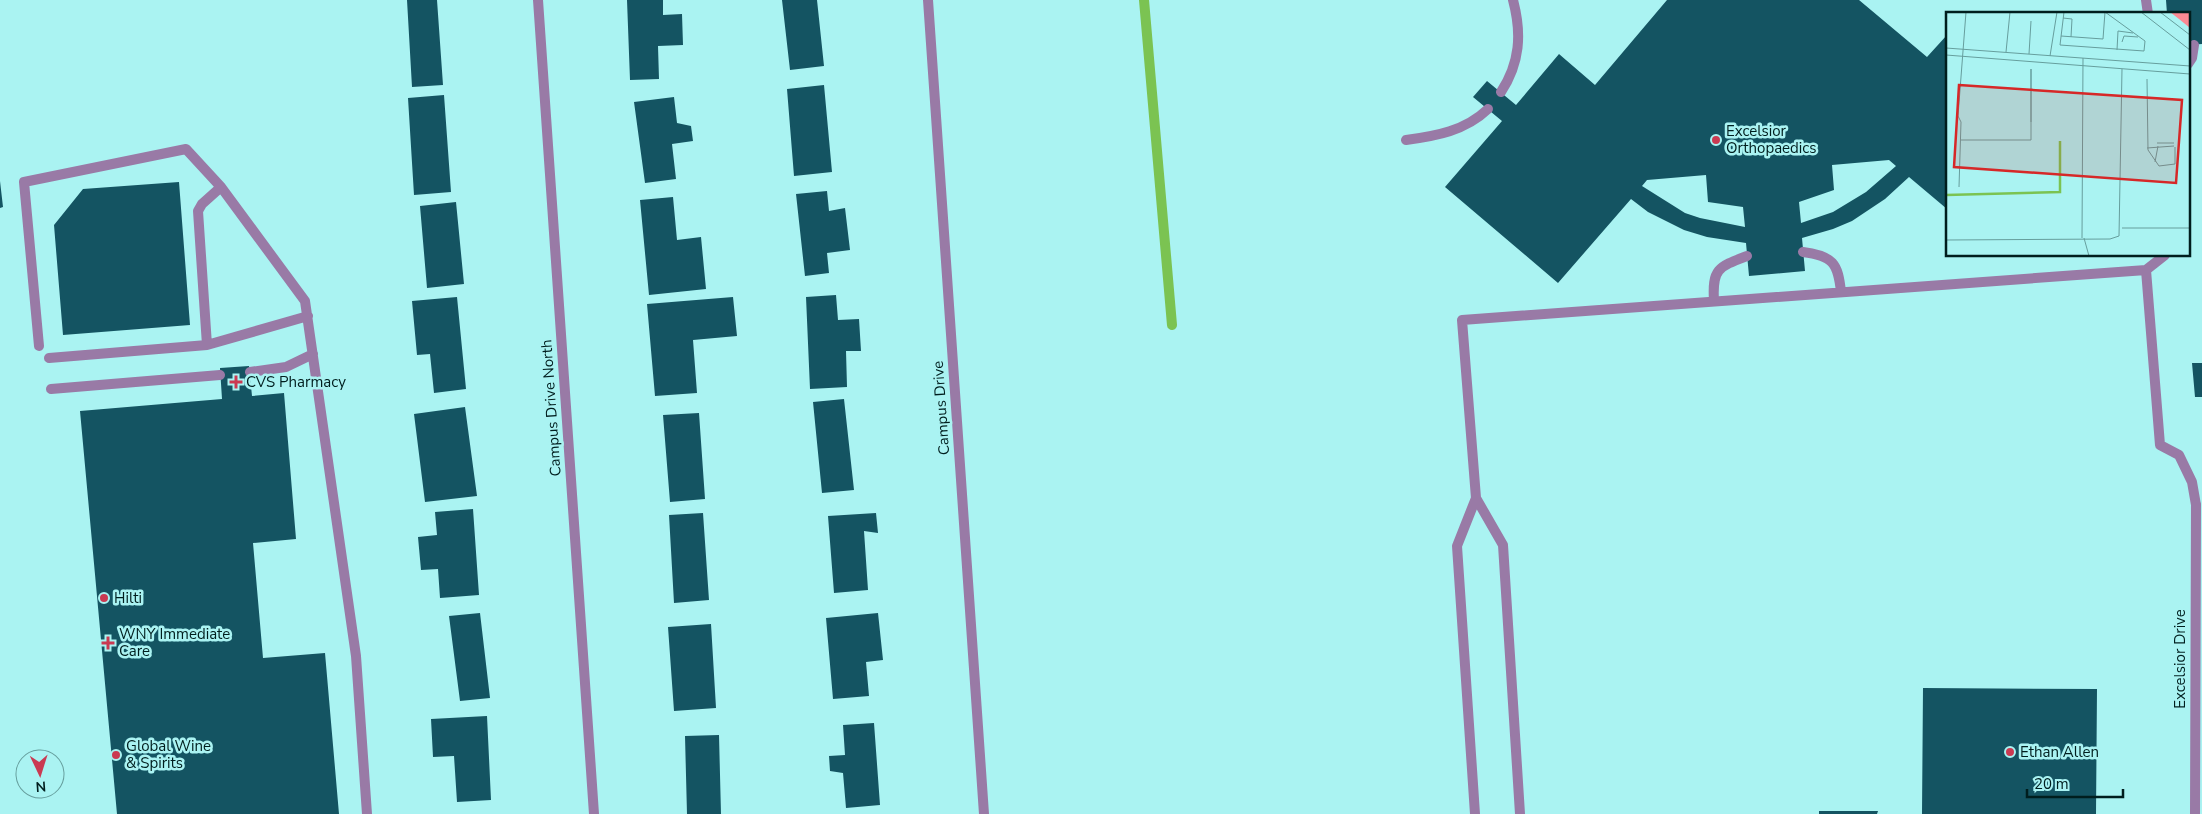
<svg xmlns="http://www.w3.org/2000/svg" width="2202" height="814" viewBox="0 0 2202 814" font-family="'Nunito Sans',sans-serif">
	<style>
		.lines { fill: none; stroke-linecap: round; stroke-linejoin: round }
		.stream { stroke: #7bc352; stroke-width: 10 }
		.building { fill: #145462; fill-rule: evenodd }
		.service { stroke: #997aa6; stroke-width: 10 }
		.minor { stroke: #997aa6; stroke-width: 10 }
		.poi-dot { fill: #ca3a52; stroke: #aaf3f2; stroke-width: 2 }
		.labels { text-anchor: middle; stroke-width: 5; stroke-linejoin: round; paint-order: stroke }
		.poi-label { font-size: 15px; fill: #001e1e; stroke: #aaf3f2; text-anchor: start }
		.street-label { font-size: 15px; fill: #001e1e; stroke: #aaf3f2 }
		.inset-river { fill: none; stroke: #7bc352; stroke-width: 2.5 }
		.inset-road { fill: none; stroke: #669e9d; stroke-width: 1 }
		.view { fill: #d62828; fill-opacity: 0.15; stroke: #d62828; stroke-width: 2.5 }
		.inset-edge { fill: none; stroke: #001e1e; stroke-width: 2.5 }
	</style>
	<rect width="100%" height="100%" fill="#aaf3f2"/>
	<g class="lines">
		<path class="stream" d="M 1144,0 L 1172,325"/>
	</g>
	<path class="building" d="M 407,0 L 437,0 L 443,85 L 412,87 Z
		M 627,0 L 663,0 L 663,15 L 682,14 L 683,45 L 658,46 L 659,79 L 630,80 Z
		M 782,0 L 817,0 L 824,66 L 790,70 Z
		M 1667,0 L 1859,0 L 1927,57 L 1947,35 L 1947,209 L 1909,177 L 1885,199 L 1852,221 L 1833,229 L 1802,238 L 1805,271 L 1749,276 L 1746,243 L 1707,237 L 1684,230 L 1648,212 L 1631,199 L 1558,283 L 1445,187 L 1502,121 L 1473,97 L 1487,81 L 1516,105 L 1559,54 L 1595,85 ZM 1889,160 L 1896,166 L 1866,192 L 1833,212 L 1801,223 L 1799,202 L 1834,190 L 1832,165 ZM 1706,175 L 1708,202 L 1743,207 L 1745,227 L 1700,218 L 1685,213 L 1642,186 L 1647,180 Z
		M 2166,0 L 2202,0 L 2202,44 L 2188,45 L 2188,14 L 2167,14 Z
		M 824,85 L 832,172 L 794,176 L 787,89 Z
		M 444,95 L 451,192 L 414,195 L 408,98 Z
		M 674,97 L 677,123 L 691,126 L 693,141 L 672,144 L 676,179 L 645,183 L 634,102 Z
		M 0,181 L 3,207 L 0,208 Z
		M 179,182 L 190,325 L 63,335 L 54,225 L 83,189 Z
		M 827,191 L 829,211 L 845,208 L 850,250 L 827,253 L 829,273 L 805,276 L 796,194 Z
		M 673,197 L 677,240 L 701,237 L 706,289 L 649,295 L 640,200 Z
		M 456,202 L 464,284 L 427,288 L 420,206 Z
		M 836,295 L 838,320 L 859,319 L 861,351 L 846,351 L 847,387 L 810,389 L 806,297 Z
		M 457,297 L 466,389 L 434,393 L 430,354 L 417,355 L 412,301 Z
		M 733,297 L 737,336 L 693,340 L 697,393 L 655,396 L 647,304 Z
		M 2192,363 L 2202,363 L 2202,397 L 2195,397 Z
		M 249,366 L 252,396 L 284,393 L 296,539 L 253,543 L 263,658 L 325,653 L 339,814 L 117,814 L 80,411 L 222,399 L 220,368 Z
		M 844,399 L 854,490 L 822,493 L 813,402 Z
		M 465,407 L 477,496 L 425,502 L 414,414 Z
		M 699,413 L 705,499 L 670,502 L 663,415 Z
		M 473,509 L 479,595 L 440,598 L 438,569 L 421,570 L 418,537 L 437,535 L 435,512 Z
		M 703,513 L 709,600 L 674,603 L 669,515 Z
		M 876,513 L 878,533 L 864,531 L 868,590 L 834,593 L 828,516 Z
		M 480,613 L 490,698 L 460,701 L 449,616 Z
		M 878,613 L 883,660 L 866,662 L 869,696 L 833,699 L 826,618 Z
		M 711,624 L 716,708 L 674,711 L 668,627 Z
		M 1923,688 L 2097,689 L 2096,814 L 1922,814 Z
		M 487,716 L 491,800 L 457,802 L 454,756 L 433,757 L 431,719 Z
		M 874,723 L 880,805 L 846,808 L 843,773 L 830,771 L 829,756 L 845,755 L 843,725 Z
		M 719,735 L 721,814 L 687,814 L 685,736 Z
		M 1819,811 L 1878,811 L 1877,814 L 1819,814 Z"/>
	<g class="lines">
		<path class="service" d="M 2146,0 L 2148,14
			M 2188,64 L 2192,58 L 2194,45
			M 1501,92 C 1520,63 1522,34 1513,0
			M 1406,140 C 1436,136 1465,131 1488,109
			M 1803,252 C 1833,256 1838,263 1841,292
			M 2165,255 L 2146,270 L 2160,445 L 2179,455 L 2192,482 L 2196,505
			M 1714,301 C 1712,269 1718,267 1747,256
			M 207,345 L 198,211 L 202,204 L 221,187
			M 39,346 L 24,182 L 186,149 L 221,187 L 305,301 L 356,656 L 367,814
			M 49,358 L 207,345 L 308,316
			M 250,372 L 286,367 L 313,354
			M 51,389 L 220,375
			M 1475,814 L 1457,546 L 1476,498
			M 1520,814 L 1503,545 L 1476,498 L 1462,320 L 2146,270"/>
		<path class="minor" d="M 538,0 L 594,814
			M 928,0 L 984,814
			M 2195,814 L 2196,505"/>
	</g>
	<g class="poi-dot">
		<circle cx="1716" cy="140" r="5"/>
		<path d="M233.5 374.5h5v5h5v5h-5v5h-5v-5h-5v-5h5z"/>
		<circle cx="104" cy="598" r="5"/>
		<path d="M105.5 635.5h5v5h5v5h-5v5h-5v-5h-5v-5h5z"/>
		<circle cx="2010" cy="752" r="5"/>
		<circle cx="116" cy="755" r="5"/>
	</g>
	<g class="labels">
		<g class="poi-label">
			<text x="1726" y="136">Excelsior<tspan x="1726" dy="17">Orthopaedics</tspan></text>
			<text x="246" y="387">CVS Pharmacy</text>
			<text x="114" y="603">Hilti</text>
			<text x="119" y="639">WNY Immediate<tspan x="119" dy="17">Care</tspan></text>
			<text x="126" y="751">Global Wine<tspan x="126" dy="17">&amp; Spirits</tspan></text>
			<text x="2020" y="757">Ethan Allen</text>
		</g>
		<g class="street-label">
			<text transform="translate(551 408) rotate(-94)" y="5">Campus Drive North</text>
			<text transform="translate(941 408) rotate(-94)" y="5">Campus Drive</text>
			<text transform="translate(2180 659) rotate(-90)" y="5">Excelsior Drive</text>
		</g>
	</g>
	<g transform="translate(1946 12)">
		<rect width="244" height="244" fill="#aaf3f2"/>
		<path d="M 224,0 L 244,0 L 244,16 L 233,7 Z" fill="#fa8a93"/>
		<path class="inset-river" d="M 0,183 L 114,180 L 114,129"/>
		<path class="inset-road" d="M 118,0 L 114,33 L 198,39 L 199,29 L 159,0M 195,0 L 244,38M 214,0 L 244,23M 117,6 L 126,7 L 125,25M 115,24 L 157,27 L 159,0M 176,30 L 178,24 L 192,25M 0,36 L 244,54M 171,38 L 172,19 L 187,21M 60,40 L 64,0M 83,42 L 85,9M 0,43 L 244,62M 104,44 L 111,0M 201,67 L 202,138 L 213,154 L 229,152 L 229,135M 15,128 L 85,128 L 85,57 L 85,110M 211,131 L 228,131M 201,136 L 228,134M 209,150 L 212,134M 13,175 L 15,110 L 12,104 L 20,0M 176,216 L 244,216M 136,226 L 137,46M 138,226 L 143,244M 0,228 L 164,227 L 173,224 L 176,57"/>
		<path class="view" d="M 13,73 L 236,88 L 230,171 L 8,155 Z"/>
		<rect width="244" height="244" class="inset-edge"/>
	</g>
	<g transform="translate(40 774) rotate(176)"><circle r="24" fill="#aaf3f2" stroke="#669e9d"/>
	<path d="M0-4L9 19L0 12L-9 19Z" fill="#ca3a52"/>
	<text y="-8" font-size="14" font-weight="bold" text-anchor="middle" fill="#001e1e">N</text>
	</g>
	<path d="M2027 789v8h96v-8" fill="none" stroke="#001e1e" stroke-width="2.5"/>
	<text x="2034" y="789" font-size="15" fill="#001e1e" stroke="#aaf3f2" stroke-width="4" paint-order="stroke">20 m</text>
</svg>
